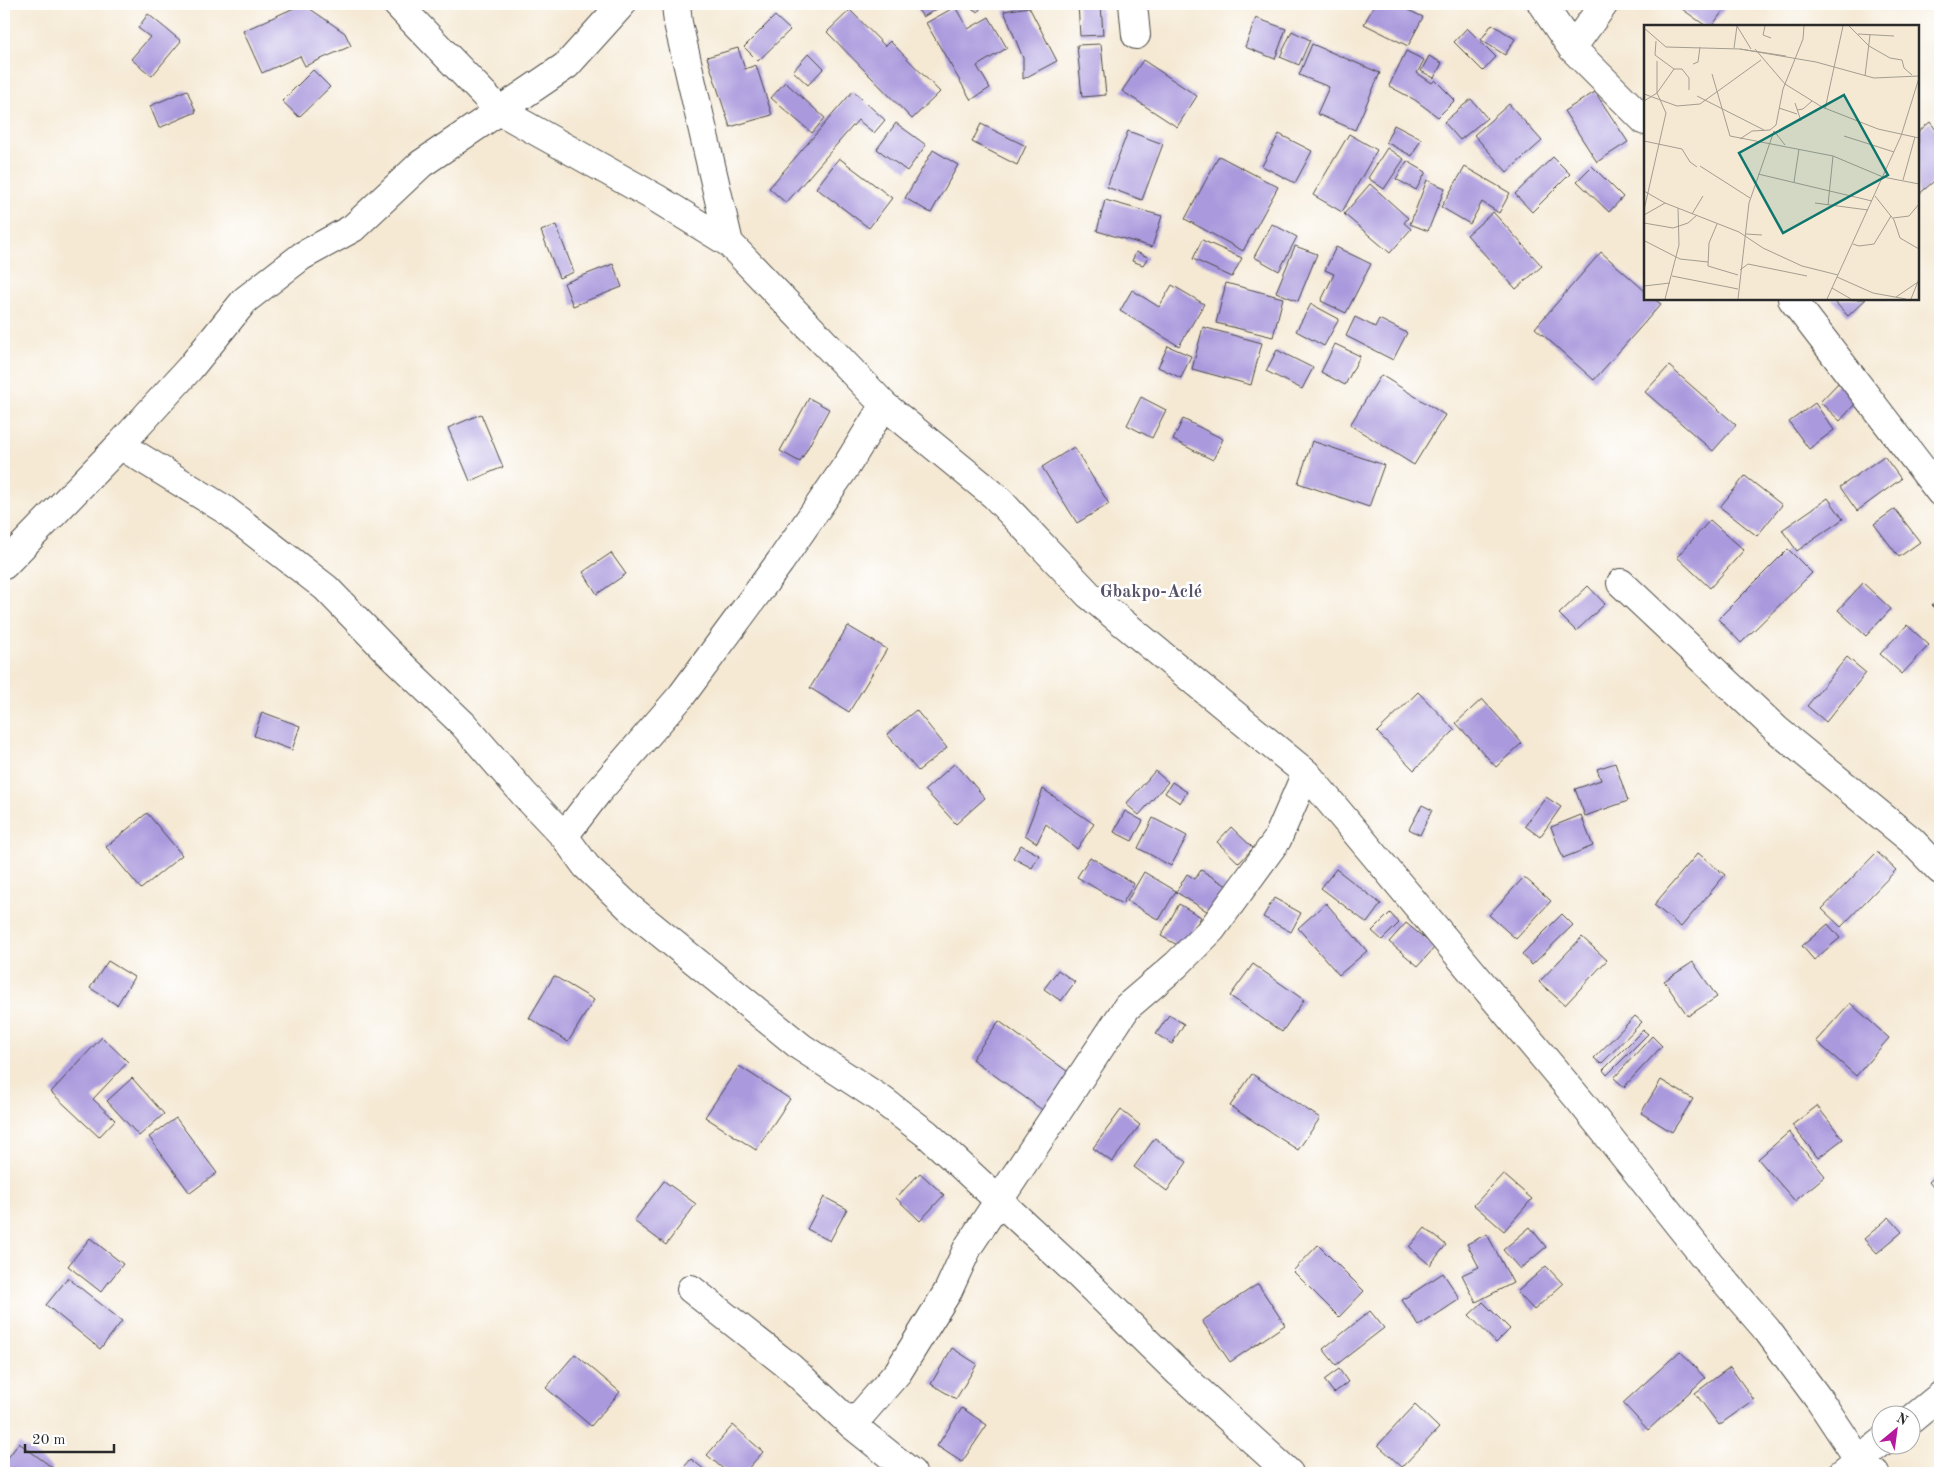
<svg xmlns="http://www.w3.org/2000/svg" width="1944" height="1477" viewBox="0 0 1944 1477" font-family="'Old Standard TT',serif">
	<style>
		.building { fill: #aa9add }
		.lines { fill: none; stroke-linecap: round; stroke-linejoin: round }
		.minor-casing { stroke: #494844; stroke-width: 30 }
		.minor { stroke: #fff; stroke-width: 28 }
		.labels { text-anchor: middle; stroke-width: 5; stroke-linejoin: round; paint-order: stroke }
		.quarter-label { font-size: 18px; font-weight: bold; fill: #575269; stroke: #fff }
		.inset-road { fill: none; stroke: #a49d90; stroke-width: 1 }
		.view { fill: #0f766e; fill-opacity: 0.15; stroke: #0f766e; stroke-width: 2.5 }
		.inset-edge { fill: none; stroke: #2b2b2b; stroke-width: 2.5 }
	</style>
	<rect width="100%" height="100%" fill="#fff"/>
	<filter id="ink" filterUnits="userSpaceOnUse"><feTurbulence type="fractalNoise" baseFrequency=".02" numOctaves="2"/><feDisplacementMap in="SourceGraphic" scale="10" xChannelSelector="R" yChannelSelector="G"/><feConvolveMatrix kernelMatrix="1 2 1 2 8 2 1 2 1" color-interpolation-filters="sRGB"/></filter>
	<filter id="wash" filterUnits="userSpaceOnUse"><feTurbulence type="fractalNoise" baseFrequency=".0096" numOctaves="4" result="noise"/><feDisplacementMap in="SourceGraphic" scale="20" xChannelSelector="R" yChannelSelector="G"/><feGaussianBlur stdDeviation="1.12" result="paint"/><feColorMatrix in="noise" values="0 0 0 0 0 0 0 0 0 0 0 0 0 0 0 0 0 1.4 0 .05"/><feComposite in="paint" operator="in"/></filter>
	<g filter="url(#wash)">
		<rect width="100%" height="100%" fill="#f5e9d4"/>
		<g id="blocks">
			<path class="building" d="M 303,4 L 345,33 L 351,46 L 305,66 L 300,56 L 262,73 L 243,31 Z
				M 914,4 L 945,4 L 923,17 Z
				M 964,4 L 983,4 L 978,12 Z
				M 1078,4 L 1101,4 L 1103,35 L 1080,36 Z
				M 1375,4 L 1395,4 L 1423,17 L 1408,46 L 1364,24 Z
				M 1675,4 L 1728,4 L 1712,26 L 1706,26 Z
				M 955,7 L 968,29 L 989,17 L 1007,48 L 977,66 L 990,88 L 971,100 L 926,23 Z
				M 1029,7 L 1057,61 L 1023,79 L 1023,58 L 1004,11 Z
				M 850,10 L 885,46 L 890,41 L 940,92 L 912,119 L 827,32 Z
				M 148,14 L 181,41 L 152,76 L 131,59 L 150,37 L 138,28 Z
				M 775,16 L 790,30 L 758,61 L 744,47 Z
				M 1256,18 L 1286,29 L 1275,59 L 1245,47 Z
				M 1492,24 L 1515,39 L 1505,55 L 1481,40 Z
				M 1467,28 L 1496,57 L 1483,71 L 1454,42 Z
				M 1292,31 L 1310,40 L 1299,65 L 1280,57 Z
				M 1101,44 L 1106,95 L 1082,97 L 1077,45 Z
				M 1312,44 L 1380,73 L 1355,130 L 1317,114 L 1329,87 L 1299,75 Z
				M 738,48 L 745,69 L 756,65 L 772,115 L 730,127 L 707,57 Z
				M 1406,51 L 1424,60 L 1417,73 L 1432,83 L 1435,80 L 1455,100 L 1438,117 L 1415,100 L 1389,86 Z
				M 809,53 L 824,68 L 808,85 L 793,71 Z
				M 1429,56 L 1442,63 L 1434,78 L 1421,71 Z
				M 1143,60 L 1197,96 L 1177,127 L 1122,91 Z
				M 313,70 L 330,87 L 299,117 L 282,101 Z
				M 785,82 L 825,118 L 812,133 L 771,98 Z
				M 187,90 L 196,112 L 159,128 L 150,106 Z
				M 853,91 L 885,120 L 874,133 L 858,120 L 786,203 L 769,188 Z
				M 1595,92 L 1628,142 L 1597,162 L 1564,111 Z
				M 1471,99 L 1487,118 L 1460,140 L 1444,122 Z
				M 1509,104 L 1542,141 L 1507,172 L 1474,135 Z
				M 1930,122 L 1940,135 L 1940,176 L 1918,195 L 1918,132 Z
				M 896,123 L 926,145 L 907,171 L 877,149 Z
				M 981,124 L 1026,146 L 1017,165 L 972,142 Z
				M 1394,125 L 1421,139 L 1412,156 L 1386,142 Z
				M 1128,131 L 1163,144 L 1142,200 L 1107,187 Z
				M 1279,134 L 1312,151 L 1295,183 L 1262,166 Z
				M 1349,134 L 1377,150 L 1342,212 L 1313,195 Z
				M 1387,148 L 1404,159 L 1384,189 L 1368,178 Z
				M 933,150 L 958,165 L 931,213 L 905,198 Z
				M 1219,156 L 1278,187 L 1243,251 L 1185,219 Z
				M 1553,157 L 1570,174 L 1532,212 L 1515,194 Z
				M 839,158 L 892,198 L 869,228 L 816,188 Z
				M 1407,161 L 1426,172 L 1416,190 L 1396,179 Z
				M 1592,166 L 1623,197 L 1609,212 L 1577,181 Z
				M 1465,167 L 1510,193 L 1499,213 L 1482,202 L 1470,224 L 1441,207 Z
				M 1427,180 L 1445,188 L 1428,231 L 1410,224 Z
				M 1370,184 L 1408,218 L 1404,223 L 1411,229 L 1390,253 L 1344,214 Z
				M 1105,200 L 1162,216 L 1152,247 L 1097,231 Z
				M 1493,212 L 1542,266 L 1516,289 L 1467,235 Z
				M 1272,224 L 1297,237 L 1279,271 L 1254,257 Z
				M 556,225 L 574,272 L 559,278 L 541,231 Z
				M 1202,240 L 1242,258 L 1232,277 L 1193,259 Z
				M 1295,246 L 1317,254 L 1298,301 L 1276,292 Z
				M 1336,247 L 1371,264 L 1346,313 L 1321,301 L 1334,274 L 1325,270 Z
				M 1136,252 L 1148,257 L 1143,265 L 1132,261 Z
				M 1601,252 L 1645,291 L 1645,299 L 1654,299 L 1661,304 L 1594,380 L 1535,328 Z
				M 613,264 L 622,287 L 573,306 L 564,283 Z
				M 1226,283 L 1283,298 L 1273,337 L 1216,323 Z
				M 1172,285 L 1204,304 L 1179,346 L 1120,311 L 1132,290 L 1159,307 Z
				M 1832,299 L 1866,299 L 1848,316 Z
				M 1311,304 L 1339,319 L 1324,346 L 1296,331 Z
				M 1355,317 L 1375,327 L 1379,319 L 1407,333 L 1393,360 L 1346,336 Z
				M 1203,327 L 1262,343 L 1251,385 L 1192,369 Z
				M 1335,344 L 1360,356 L 1345,385 L 1321,372 Z
				M 1168,346 L 1191,356 L 1181,378 L 1158,367 Z
				M 1277,350 L 1313,368 L 1302,389 L 1266,371 Z
				M 1669,366 L 1736,425 L 1713,451 L 1645,392 Z
				M 1381,375 L 1445,415 L 1414,465 L 1350,425 Z
				M 1841,380 L 1861,397 L 1840,421 L 1820,402 Z
				M 1141,397 L 1166,410 L 1152,438 L 1127,425 Z
				M 809,398 L 829,409 L 800,462 L 780,451 Z
				M 1815,403 L 1834,430 L 1809,449 L 1789,422 Z
				M 481,414 L 503,467 L 470,481 L 448,428 Z
				M 1183,419 L 1223,439 L 1213,460 L 1173,440 Z
				M 1312,441 L 1384,465 L 1369,507 L 1298,483 Z
				M 1074,447 L 1109,504 L 1077,523 L 1042,467 Z
				M 1884,456 L 1901,479 L 1857,511 L 1840,487 Z
				M 1745,476 L 1782,505 L 1757,536 L 1720,507 Z
				M 1828,498 L 1843,519 L 1797,551 L 1782,530 Z
				M 1895,509 L 1920,542 L 1899,557 L 1874,524 Z
				M 1710,520 L 1744,550 L 1710,588 L 1677,557 Z
				M 1788,549 L 1812,573 L 1741,643 L 1718,619 Z
				M 611,553 L 626,574 L 597,594 L 583,572 Z
				M 1863,583 L 1891,609 L 1866,636 L 1838,610 Z
				M 1588,586 L 1605,604 L 1576,631 L 1559,614 Z
				M 1940,595 L 1940,613 L 1932,605 Z
				M 1907,625 L 1929,645 L 1902,674 L 1880,654 Z
				M 848,626 L 887,649 L 849,712 L 810,688 Z
				M 1847,657 L 1866,673 L 1826,722 L 1807,706 Z
				M 1418,692 L 1455,730 L 1414,770 L 1377,732 Z
				M 1482,699 L 1522,743 L 1496,767 L 1456,723 Z
				M 916,710 L 947,748 L 918,771 L 887,734 Z
				M 262,712 L 300,726 L 292,750 L 254,736 Z
				M 955,763 L 985,798 L 956,824 L 925,790 Z
				M 1615,763 L 1628,801 L 1585,816 L 1575,789 L 1601,780 L 1597,769 Z
				M 1155,771 L 1168,782 L 1139,815 L 1126,804 Z
				M 1172,782 L 1187,792 L 1180,803 L 1165,793 Z
				M 1043,789 L 1094,824 L 1077,849 L 1046,824 L 1037,843 L 1025,835 Z
				M 1546,797 L 1561,807 L 1540,837 L 1525,826 Z
				M 1422,805 L 1432,810 L 1420,835 L 1409,829 Z
				M 1125,811 L 1143,821 L 1132,841 L 1114,832 Z
				M 147,813 L 182,855 L 141,889 L 106,847 Z
				M 1581,815 L 1593,846 L 1563,858 L 1551,827 Z
				M 1153,818 L 1187,836 L 1171,866 L 1138,848 Z
				M 1231,827 L 1253,848 L 1239,863 L 1217,842 Z
				M 1021,845 L 1039,855 L 1032,868 L 1013,858 Z
				M 1877,852 L 1896,870 L 1841,927 L 1822,909 Z
				M 1698,853 L 1725,875 L 1681,927 L 1654,905 Z
				M 1090,857 L 1134,884 L 1122,904 L 1077,877 Z
				M 1336,869 L 1381,904 L 1367,923 L 1321,888 Z
				M 1201,870 L 1227,886 L 1210,913 L 1176,892 L 1187,874 L 1195,879 Z
				M 1144,872 L 1176,891 L 1159,920 L 1127,901 Z
				M 1524,877 L 1551,901 L 1516,939 L 1489,915 Z
				M 1274,898 L 1301,913 L 1291,932 L 1263,917 Z
				M 1326,903 L 1367,951 L 1339,975 L 1298,928 Z
				M 1179,904 L 1201,917 L 1183,948 L 1161,936 Z
				M 1390,913 L 1399,923 L 1382,940 L 1372,931 Z
				M 1562,914 L 1573,925 L 1532,965 L 1522,954 Z
				M 1406,923 L 1435,947 L 1418,966 L 1389,942 Z
				M 1828,924 L 1840,938 L 1814,960 L 1802,946 Z
				M 1582,937 L 1607,960 L 1565,1005 L 1539,982 Z
				M 108,961 L 134,977 L 117,1005 L 90,988 Z
				M 1693,962 L 1717,997 L 1688,1016 L 1664,981 Z
				M 1253,964 L 1304,1000 L 1282,1032 L 1230,996 Z
				M 1058,970 L 1075,982 L 1061,1001 L 1044,989 Z
				M 554,976 L 594,1000 L 568,1042 L 529,1018 Z
				M 1850,1003 L 1889,1038 L 1856,1076 L 1816,1041 Z
				M 1169,1015 L 1184,1024 L 1172,1044 L 1156,1034 Z
				M 1635,1016 L 1642,1022 L 1601,1064 L 1594,1058 Z
				M 999,1021 L 1079,1080 L 1052,1117 L 972,1059 Z
				M 1643,1030 L 1648,1034 L 1607,1075 L 1603,1070 Z
				M 1652,1036 L 1662,1046 L 1624,1087 L 1614,1078 Z
				M 102,1037 L 128,1062 L 93,1099 L 115,1120 L 99,1137 L 51,1092 Z
				M 739,1066 L 790,1099 L 756,1150 L 705,1117 Z
				M 1252,1074 L 1320,1118 L 1298,1150 L 1230,1106 Z
				M 132,1078 L 164,1114 L 139,1136 L 107,1101 Z
				M 1661,1080 L 1693,1099 L 1672,1132 L 1641,1113 Z
				M 1817,1106 L 1843,1139 L 1818,1158 L 1792,1125 Z
				M 1121,1110 L 1140,1125 L 1112,1162 L 1093,1148 Z
				M 176,1118 L 217,1173 L 190,1193 L 149,1137 Z
				M 1789,1132 L 1825,1176 L 1795,1201 L 1758,1159 Z
				M 1155,1138 L 1187,1162 L 1167,1191 L 1134,1167 Z
				M 1940,1172 L 1940,1196 L 1929,1182 Z
				M 920,1173 L 944,1195 L 920,1221 L 896,1198 Z
				M 1503,1174 L 1532,1199 L 1504,1231 L 1474,1205 Z
				M 664,1181 L 696,1204 L 666,1245 L 634,1221 Z
				M 824,1197 L 847,1209 L 830,1241 L 807,1229 Z
				M 1889,1217 L 1902,1232 L 1877,1253 L 1864,1239 Z
				M 1530,1227 L 1546,1247 L 1520,1269 L 1503,1250 Z
				M 1425,1228 L 1446,1245 L 1430,1265 L 1409,1247 Z
				M 1487,1234 L 1513,1283 L 1476,1302 L 1462,1275 L 1479,1267 L 1467,1244 Z
				M 90,1238 L 123,1264 L 101,1292 L 68,1266 Z
				M 1318,1245 L 1364,1291 L 1339,1317 L 1293,1271 Z
				M 1546,1266 L 1563,1284 L 1534,1310 L 1517,1292 Z
				M 1443,1273 L 1460,1299 L 1419,1326 L 1402,1300 Z
				M 68,1278 L 122,1321 L 100,1349 L 46,1305 Z
				M 1258,1284 L 1285,1325 L 1230,1362 L 1202,1321 Z
				M 1483,1302 L 1510,1329 L 1496,1343 L 1469,1315 Z
				M 1370,1311 L 1384,1328 L 1336,1365 L 1323,1349 Z
				M 952,1348 L 977,1364 L 956,1399 L 931,1384 Z
				M 1680,1351 L 1705,1378 L 1648,1430 L 1623,1403 Z
				M 575,1354 L 620,1392 L 591,1426 L 546,1388 Z
				M 1730,1367 L 1754,1400 L 1719,1425 L 1695,1393 Z
				M 1339,1369 L 1348,1382 L 1334,1393 L 1324,1380 Z
				M 1415,1405 L 1439,1428 L 1402,1467 L 1378,1445 Z
				M 962,1408 L 987,1425 L 962,1462 L 937,1446 Z
				M 733,1425 L 763,1452 L 744,1473 L 728,1473 L 707,1455 Z
				M 19,1443 L 53,1468 L 49,1473 L 4,1473 L 4,1463 Z
				M 691,1459 L 709,1473 L 679,1473 Z"/>
		</g>
	</g>
	<g filter="url(#ink)">
		<use href="#blocks" fill-opacity="0" stroke="#494844" stroke-width="1"/>
		<g class="lines">
			<g class="minor-casing">
				<path id="minor" d="M 397,4 L 500,111 L 656,198 L 729,243 L 884,405 L 995,496 L 1089,595 L 1306,773 L 1581,1102 L 1710,1264 L 1767,1330 L 1820,1401 L 1859,1460 L 1875,1473
					M 676,4 L 678,23 L 729,243
					M 1133,4 L 1136,35
					M 1542,4 L 1572,48 L 1645,121
					M 1572,48 L 1604,4
					M 1792,299 L 1940,492
					M 120,445 L 224,509 L 326,588 L 387,651 L 463,724 L 524,794 L 564,836 L 586,866 L 632,910 L 801,1047 L 882,1100 L 927,1134 L 1079,1275 L 1179,1373 L 1289,1473
					M 4,565 L 120,445 L 190,368 L 245,300 L 302,256 L 353,228 L 421,164 L 567,65 L 622,4
					M 1621,583 L 1776,729 L 1911,840 L 1940,870
					M 564,836 L 597,793 L 682,695 L 780,562 L 847,465 L 884,405
					M 691,1289 L 790,1367 L 852,1425 L 912,1473
					M 1912,1419 L 1940,1396
					M 852,1425 L 898,1372 L 948,1291 L 968,1247 L 1127,1007 L 1176,965 L 1212,929 L 1277,840 L 1306,773
					M 1842,1473 L 1882,1442"/>
			</g>
			<use href="#minor" class="minor"/>
		</g>
	</g>
	<g class="labels">
		<g class="quarter-label">
			<text x="1151" y="597">Gbakpo-Aclé</text>
		</g>
	</g>
	<g transform="translate(1644 25)">
		<rect width="275" height="275" fill="#f5e9d4"/>
		<path class="inset-road" d="M 93,1 L 107,24M 121,1 L 119,10 L 127,13M 205,1 L 225,21 L 246,33 L 258,35 L 260,43 L 268,50M 0,3 L 22,22 L 96,24 L 172,37 L 230,53 L 275,51M 214,9 L 250,11M 12,16 L 11,30 L 30,44 L 38,44 L 45,53 L 45,65M 90,23 L 93,1M 96,24 L 142,31M 111,24 L 141,59 L 178,82 L 234,104 L 275,113M 49,39 L 54,37 L 56,22M 68,49 L 86,111 L 189,131 L 239,152 L 275,159M 221,51 L 226,10M 0,69 L 33,81 L 56,79 L 117,35M 53,71 L 120,105M 0,76 L 13,68 L 30,44M 151,78 L 157,96M 135,83 L 153,89M 181,84 L 199,1M 153,85 L 159,84 L 168,76M 130,106 L 141,120M 200,111 L 250,127M 96,114 L 108,106 L 126,105 L 132,100 L 139,64 L 159,14 L 160,1M 0,116 L 38,124 L 46,137 L 53,142M 56,141 L 106,173M 114,149 L 228,176M 259,155 L 271,112M 150,157 L 155,124M 0,166 L 21,178 L 95,207 L 119,223 L 158,241 L 194,250M 231,171 L 250,195 L 256,213 L 275,224M 171,178 L 224,185M 184,180 L 189,131M 0,185 L 22,88 L 13,68 L 13,36M 48,189 L 59,171M 0,190 L 21,178M 249,193 L 265,191 L 275,179M 0,198 L 29,203 L 44,198 L 53,190M 73,199 L 65,218 L 64,241 L 94,250M 102,209 L 118,210M 1,216 L 36,234 L 64,237M 209,219 L 215,221 L 230,219 L 247,191M 96,245 L 104,239 L 163,251M 28,251 L 94,264M 193,252 L 229,268 L 262,274M 0,261 L 26,258M 188,263 L 207,274M 252,272 L 274,257M 21,274 L 35,220 L 34,183M 94,274 L 105,178 L 130,106M 183,274 L 257,111 L 275,53M 267,274 L 275,254"/>
		<path class="view" d="M 200,70 L 244,150 L 139,208 L 95,128 Z"/>
		<rect width="275" height="275" class="inset-edge"/>
	</g>
	<rect width="1944" height="1477" fill="none" stroke="#fff" stroke-width="20"/>
	<g transform="translate(1896 1430) rotate(29)"><circle r="24" fill="#ffffff" stroke="#aaaaaa"/>
	<path d="M0-4L9 19L0 12L-9 19Z" fill="#b5179e"/>
	<text y="-8" font-size="14" font-weight="bold" text-anchor="middle" fill="#2b2b2b">N</text>
	</g>
	<path d="M25 1444v8h89v-8" fill="none" stroke="#2b2b2b" stroke-width="2.5"/>
	<text x="32" y="1444" font-size="15" fill="#2b2b2b" stroke="#ffffff" stroke-width="4" paint-order="stroke">20 m</text>
</svg>
